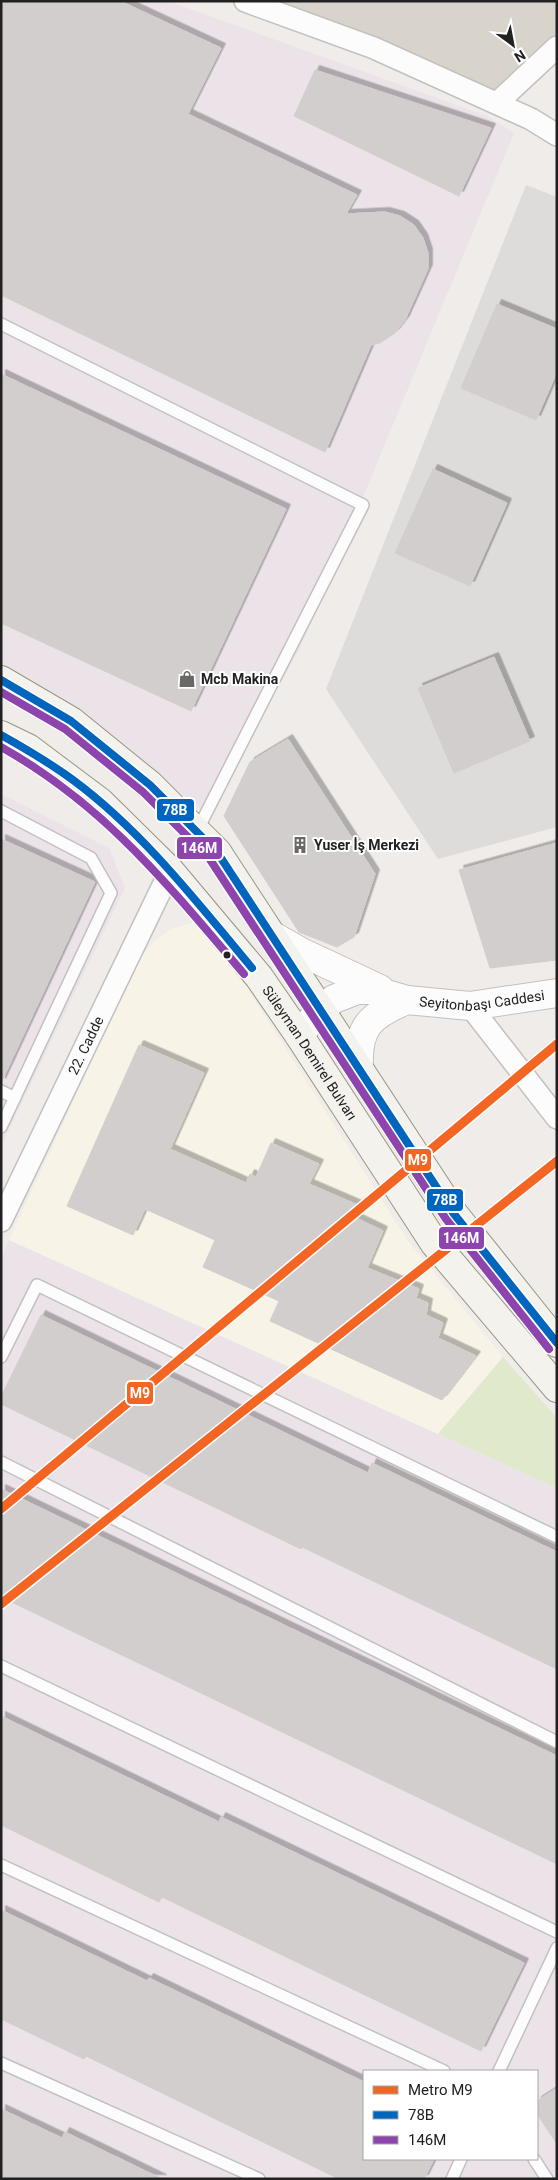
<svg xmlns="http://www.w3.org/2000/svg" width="558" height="2180" viewBox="0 0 558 2180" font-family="Roboto,sans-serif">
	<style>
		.residential { fill: #dedcdb }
		.industrial { fill: #ece3e9; fill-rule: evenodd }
		.education { fill: #f7f3e7 }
		.construction { fill: #d8d4cc }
		.grass { fill: #e1e9cc }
		.building { fill: #d2cecd; stroke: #d2cecc; filter: url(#shadow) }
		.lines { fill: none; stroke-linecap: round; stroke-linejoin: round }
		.service-casing { stroke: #c2c1c0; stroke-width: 14 }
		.minor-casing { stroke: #c2c1c0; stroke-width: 24 }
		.tertiary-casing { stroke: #c2c1c0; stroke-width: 30 }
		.secondary-casing { stroke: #989583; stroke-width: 30 }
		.service { stroke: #fdfcfc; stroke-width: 11 }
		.minor { stroke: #fdfcfc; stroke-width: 21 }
		.tertiary { stroke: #fdfcfc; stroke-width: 28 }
		.secondary { stroke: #f3f2ed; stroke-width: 28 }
		.bus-1-casing { stroke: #fff; stroke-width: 11 }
		.bus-2-casing { stroke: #fff; stroke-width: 11 }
		.bus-1 { stroke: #0065bd; stroke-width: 8 }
		.bus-2 { stroke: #8e44ad; stroke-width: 8 }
		.metro-1-casing { stroke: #fff; stroke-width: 12 }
		.metro-1 { stroke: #f26522; stroke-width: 9 }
		.bus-dot { fill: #212121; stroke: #fff; stroke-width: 2 }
		.labels { text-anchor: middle; stroke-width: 4; stroke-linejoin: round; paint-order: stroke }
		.poi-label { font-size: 14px; font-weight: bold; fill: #212121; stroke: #fff; text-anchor: start }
		.street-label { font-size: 14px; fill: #212121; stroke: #fff }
		.line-badge { stroke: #fff; stroke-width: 2 }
		.badge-label { font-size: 14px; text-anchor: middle; font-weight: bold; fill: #fff }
	</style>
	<defs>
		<filter id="shadow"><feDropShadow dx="4.5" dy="-4.5" stdDeviation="0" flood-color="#0004"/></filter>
	</defs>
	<rect width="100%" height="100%" fill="#efecea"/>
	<path class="residential" d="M 526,185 L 557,197 L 557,827 L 438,859 L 326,689 Z"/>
	<path class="industrial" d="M 1,1 L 168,1 L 487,116 L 514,133 L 300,649 L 205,812 L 32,680 L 1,665 Z
		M 1,794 L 109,848 L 125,888 L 1,1146 Z
		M 9,1240 L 557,1488 L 557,2179 L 1,2179 L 1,1259 ZM 364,2071 L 537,2071 L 537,2159 L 364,2159 Z"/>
	<path class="education" d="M 190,923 L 202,923 L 214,936 L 408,1241 L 503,1357 L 438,1434 L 9,1240 L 139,960 L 153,942 L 171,929 Z"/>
	<path class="construction" d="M 254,1 L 557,1 L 557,37 L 497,94 Z"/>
	<path class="grass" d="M 503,1357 L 557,1418 L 557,1488 L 438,1434 Z"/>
	<path class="building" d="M 1,1 L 120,1 L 221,48 L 188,114 L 357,195 L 346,214 L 385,212 L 400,216 L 414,225 L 423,238 L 428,253 L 428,269 L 405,320 L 395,333 L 380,343 L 371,345 L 325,452 L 1,295 Z
		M 315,70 L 491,128 L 459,196 L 294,116 Z
		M 497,304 L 557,329 L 557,372 L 536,420 L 461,388 Z
		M 1,374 L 286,509 L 191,711 L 1,623 Z
		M 433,469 L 507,503 L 470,586 L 395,553 Z
		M 494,657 L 530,741 L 454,773 L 418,688 Z
		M 288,739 L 375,874 L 354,937 L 337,947 L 299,932 L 224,816 L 250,762 Z
		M 1,839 L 95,882 L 1,1083 Z
		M 557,843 L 557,960 L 490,968 L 459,870 Z
		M 139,1045 L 204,1073 L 170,1149 L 246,1183 L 250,1174 L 256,1177 L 271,1143 L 319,1164 L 309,1184 L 360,1206 L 356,1218 L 383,1231 L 367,1268 L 419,1289 L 416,1298 L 428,1303 L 426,1315 L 443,1323 L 438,1338 L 476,1356 L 442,1400 L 270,1321 L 279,1301 L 203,1267 L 215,1240 L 145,1209 L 133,1235 L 67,1206 Z
		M 41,1315 L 368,1473 L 372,1463 L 557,1552 L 557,1669 L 302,1547 L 301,1549 L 1,1404 L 1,1397 Z
		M 1,1489 L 557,1756 L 557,1864 L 1,1597 Z
		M 1,1716 L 219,1822 L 221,1817 L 524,1963 L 481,2051 L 162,1897 L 159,1902 L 1,1825 Z
		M 1,1910 L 147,1981 L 149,1978 L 364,2082 L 364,2159 L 434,2159 L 424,2179 L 339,2179 L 86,2056 L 84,2059 L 1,2019 Z
		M 557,2088 L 557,2144 L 537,2114 L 537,2101 Z
		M 1,2109 L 62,2138 L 65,2132 L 162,2179 L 1,2179 Z"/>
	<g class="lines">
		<g class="service-casing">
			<path id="service" d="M 1,324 L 363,505 L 197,831
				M 1,811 L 91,858 L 111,893 L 1,1127
				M 1,1091 L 15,1098
				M 1,1357 L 37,1285 L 557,1537
				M 1,1462 L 557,1742
				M 1,1666 L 557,1932
				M 1,1865 L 444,2071
				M 1,2063 L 259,2179
				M 499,2071 L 557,1948
				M 534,2159 L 547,2179
				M 452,2179 L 461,2159"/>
		</g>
		<g class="minor-casing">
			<g id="minor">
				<path d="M 245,1 L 374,48 L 531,119 L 557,135"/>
				<path d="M 497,103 L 557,47"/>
				<path d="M 470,1006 L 557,1118"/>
				<path id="s1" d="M 1,1221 L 170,871"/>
			</g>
		</g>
		<g class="tertiary-casing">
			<g id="tertiary">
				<path d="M 273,936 L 301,952 L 380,989"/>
				<path id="s2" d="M 299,1035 L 321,1009 L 334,999 L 357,990 L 372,990 L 407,1000 L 470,1006 L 557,993"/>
				<path d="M 359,1067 C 357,1026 371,1015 407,1000"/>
			</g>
		</g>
		<g class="secondary-casing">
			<g id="secondary">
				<path d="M 1,680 L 71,721 L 150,785 L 217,852 L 454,1214 L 557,1343"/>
				<path id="s3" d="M 1,735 L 28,748 L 100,802 L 170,871 L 259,977 L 299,1035 L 435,1244 L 557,1388"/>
			</g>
		</g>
		<use href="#service" class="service"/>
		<use href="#minor" class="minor"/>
		<use href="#tertiary" class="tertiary"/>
		<use href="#secondary" class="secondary"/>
		<g class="bus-1-casing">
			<path id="bus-1" d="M 1,680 L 71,721 L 150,785 L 217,852 L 454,1214 L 557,1343
				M 1,735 C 26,749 50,763 73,780 C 142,831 197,902 252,968"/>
		</g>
		<g class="bus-2-casing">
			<path id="bus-2" d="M 1,692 L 65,729 L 143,792 L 209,858 L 446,1219 L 549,1349
				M 1,747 C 105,805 169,886 244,974"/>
		</g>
		<use href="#bus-1" class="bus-1"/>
		<use href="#bus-2" class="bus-2"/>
		<g class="metro-1-casing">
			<path id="metro-1" d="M 1,1509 L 557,1044
				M 1,1604 L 557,1161"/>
		</g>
		<use href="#metro-1" class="metro-1"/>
	</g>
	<defs>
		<g id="shop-bare" transform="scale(1.35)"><path d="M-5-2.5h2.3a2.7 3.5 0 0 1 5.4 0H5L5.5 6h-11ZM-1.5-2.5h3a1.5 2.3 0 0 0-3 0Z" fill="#696867" stroke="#fff" stroke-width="2.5" paint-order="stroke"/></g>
		<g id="building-bare" transform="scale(1.35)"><path d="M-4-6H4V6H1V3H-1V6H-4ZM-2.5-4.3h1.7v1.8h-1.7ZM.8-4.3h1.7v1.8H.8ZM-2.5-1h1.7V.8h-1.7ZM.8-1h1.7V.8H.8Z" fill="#696867" stroke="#fff" stroke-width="2.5" paint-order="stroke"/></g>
	</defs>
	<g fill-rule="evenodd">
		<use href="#shop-bare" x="187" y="679"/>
		<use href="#building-bare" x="300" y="845"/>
	</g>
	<circle class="bus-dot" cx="227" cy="955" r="4.5"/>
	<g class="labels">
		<g class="poi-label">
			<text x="201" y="684">Mcb Makina</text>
			<text x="314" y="850">Yuser İş Merkezi</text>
		</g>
		<g class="street-label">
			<text dy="5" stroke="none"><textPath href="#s2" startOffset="202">Seyitonbaşı Caddesi</textPath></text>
			<text dy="5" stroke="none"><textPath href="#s1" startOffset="195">22. Cadde</textPath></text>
			<text dy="5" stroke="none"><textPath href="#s3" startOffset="448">Süleyman Demirel Bulvarı</textPath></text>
		</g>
	</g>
	<g class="line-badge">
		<rect x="156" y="798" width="39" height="24" rx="5" fill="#0065bd"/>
		<rect x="176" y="836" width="47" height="24" rx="5" fill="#8e44ad"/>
		<rect x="404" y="1148" width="28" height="24" rx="5" fill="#f26522"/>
		<rect x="426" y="1188" width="38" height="24" rx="5" fill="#0065bd"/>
		<rect x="438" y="1226" width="47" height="24" rx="5" fill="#8e44ad"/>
		<rect x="126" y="1381" width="28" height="24" rx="5" fill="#f26522"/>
	</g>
	<g class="badge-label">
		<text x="175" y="815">78B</text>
		<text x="199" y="853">146M</text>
		<text x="418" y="1165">M9</text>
		<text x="445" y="1205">78B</text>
		<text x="461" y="1243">146M</text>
		<text x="140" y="1398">M9</text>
	</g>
	<rect width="558" height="2180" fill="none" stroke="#212121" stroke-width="5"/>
	<rect x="363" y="2070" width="175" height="90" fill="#ffffff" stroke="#a6a6a6"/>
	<rect x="373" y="2086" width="25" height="8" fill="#f26522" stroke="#a6a6a6"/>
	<text x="408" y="2095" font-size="15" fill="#212121">Metro M9</text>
	<rect x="373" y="2111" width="25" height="8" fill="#0065bd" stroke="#a6a6a6"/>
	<text x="408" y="2120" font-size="15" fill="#212121">78B</text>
	<rect x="373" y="2136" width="25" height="8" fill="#8e44ad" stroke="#a6a6a6"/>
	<text x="408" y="2145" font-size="15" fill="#212121">146M</text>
	<g transform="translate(513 45) rotate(148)" stroke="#ffffff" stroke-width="4" paint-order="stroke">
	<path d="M0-4L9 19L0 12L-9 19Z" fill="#212121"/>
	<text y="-8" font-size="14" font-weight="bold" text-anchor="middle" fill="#212121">N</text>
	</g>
</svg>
